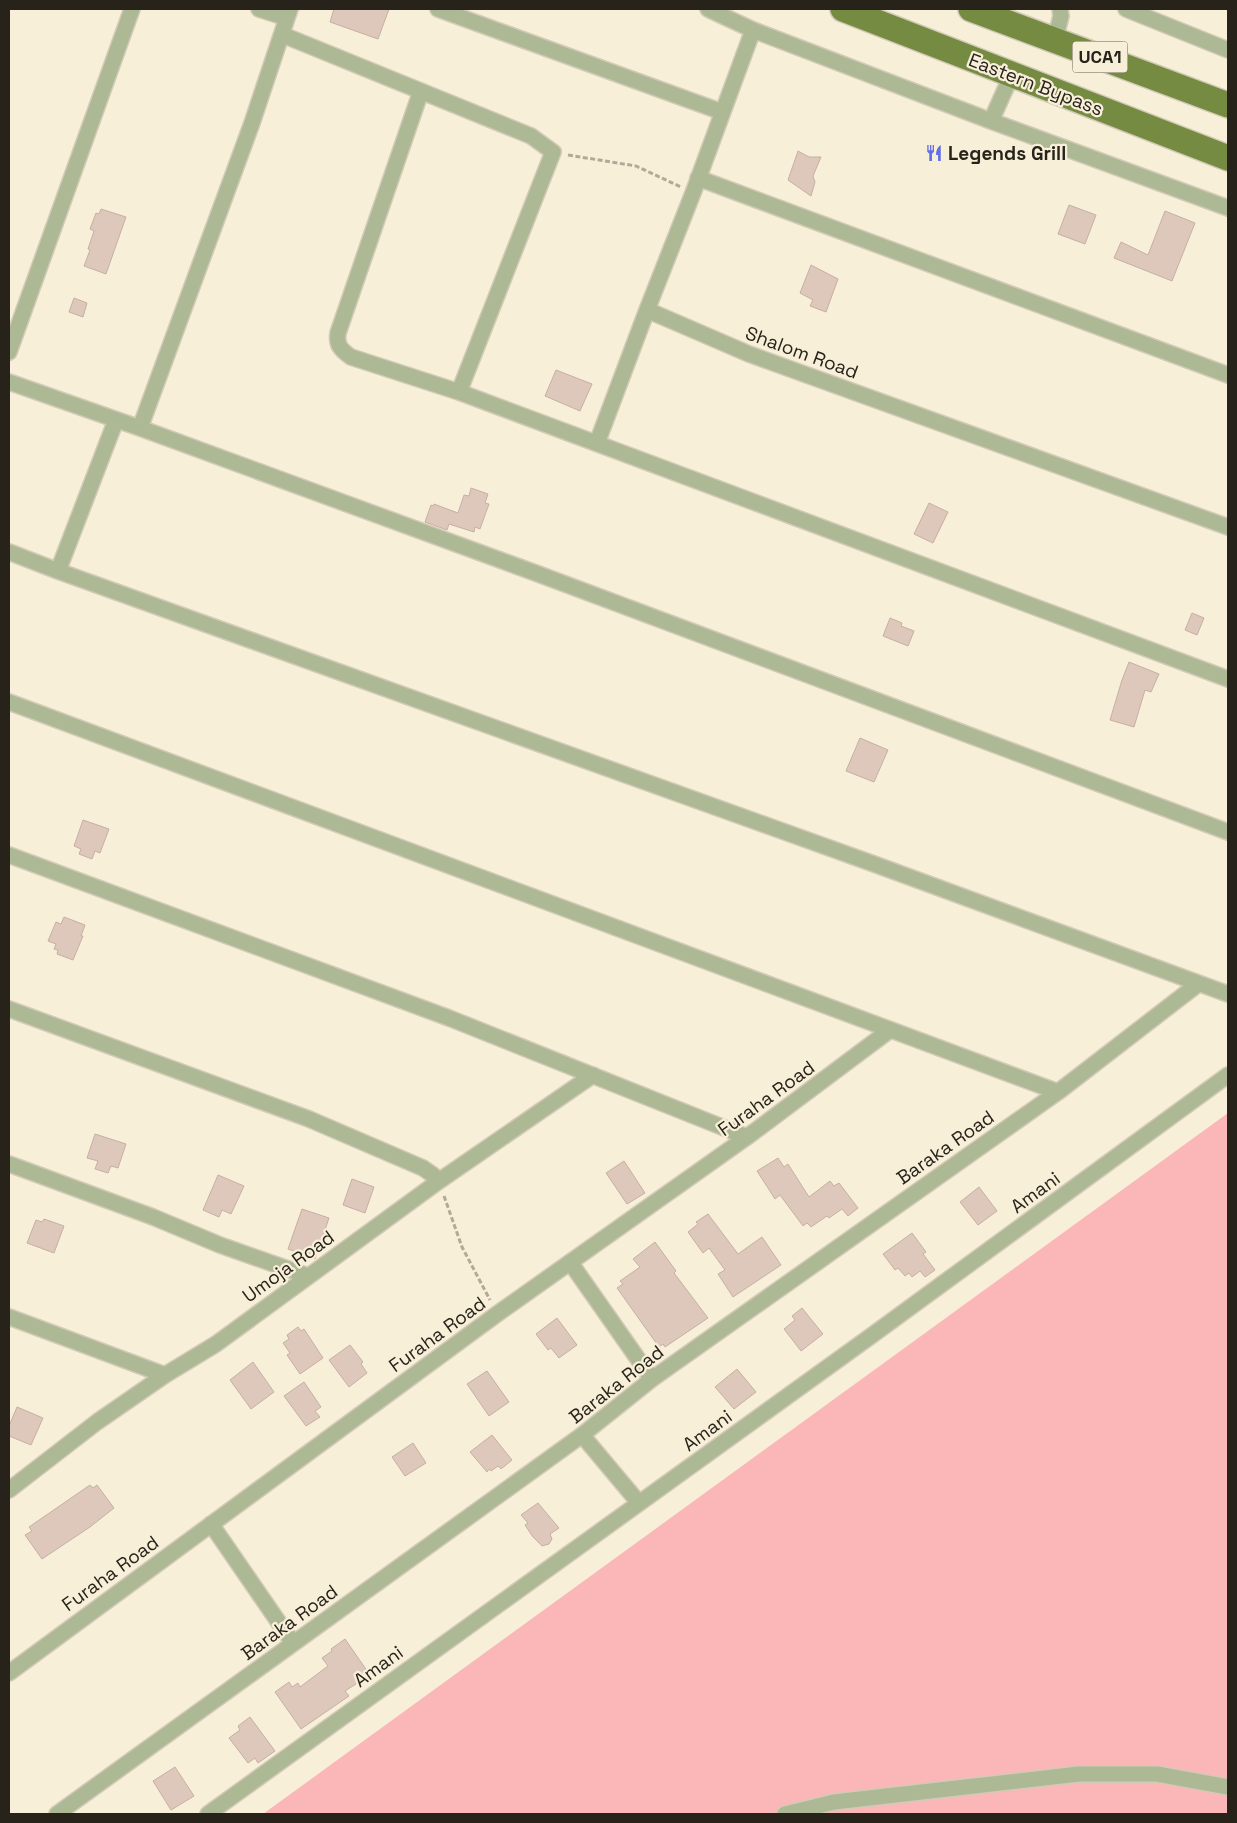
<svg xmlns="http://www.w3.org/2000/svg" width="1237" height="1823" viewBox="0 0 1237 1823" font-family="'Space Grotesk',sans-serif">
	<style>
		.green { fill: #fbb6b7 }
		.building { fill: #ddc8bb; stroke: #c5b0a3 }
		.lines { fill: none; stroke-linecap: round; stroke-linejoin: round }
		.minor-casing { stroke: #d2cab7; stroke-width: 18 }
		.primary-casing { stroke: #d2cab7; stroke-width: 28 }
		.path { stroke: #b1aa98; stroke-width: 3; stroke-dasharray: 5 2.5; stroke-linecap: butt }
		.minor { stroke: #adb994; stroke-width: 15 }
		.primary { stroke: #768b42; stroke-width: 25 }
		.labels { text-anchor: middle; stroke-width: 4.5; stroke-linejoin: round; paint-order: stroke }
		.shield { fill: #f8efd9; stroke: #666054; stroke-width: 1 }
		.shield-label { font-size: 18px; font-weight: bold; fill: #27231b }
		.street-label { font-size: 19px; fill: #27231b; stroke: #f8efd9 }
		.poi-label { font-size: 19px; font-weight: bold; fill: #27231b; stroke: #f8efd9; text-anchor: start }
	</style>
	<rect width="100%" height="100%" fill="#f8efd9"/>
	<path class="green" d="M 1228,1113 L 1228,1814 L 263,1814 Z"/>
	<path class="building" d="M 334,9 L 389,9 L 378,39 L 330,22 Z
		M 798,151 L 809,157 L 821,157 L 813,176 L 815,182 L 811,196 L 788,180 Z
		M 1069,205 L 1096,215 L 1085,244 L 1058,234 Z
		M 101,209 L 126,217 L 106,274 L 84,266 L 90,250 L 88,249 L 94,231 L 90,229 L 96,213 L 99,214 Z
		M 1165,211 L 1195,223 L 1172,281 L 1114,258 L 1121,242 L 1148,255 Z
		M 811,265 L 838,279 L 826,312 L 810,306 L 813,300 L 800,293 Z
		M 74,298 L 87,303 L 83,317 L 69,312 Z
		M 556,370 L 592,384 L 580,411 L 545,396 Z
		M 471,488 L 488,494 L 485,503 L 489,504 L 480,529 L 475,527 L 474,532 L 449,524 L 447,530 L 425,522 L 431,505 L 433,506 L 434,504 L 458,513 L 464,495 L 469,496 Z
		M 929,503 L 948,512 L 933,543 L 914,534 Z
		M 1192,613 L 1204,618 L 1197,635 L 1185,630 Z
		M 890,618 L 902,623 L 901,626 L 914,631 L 908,646 L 883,636 Z
		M 1129,662 L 1159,674 L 1151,692 L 1145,690 L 1134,727 L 1110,720 L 1122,680 Z
		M 860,738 L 888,750 L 874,782 L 846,771 Z
		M 83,820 L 109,829 L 100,853 L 95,851 L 92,859 L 79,854 L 81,849 L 74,846 Z
		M 64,917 L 85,925 L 81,936 L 83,936 L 73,960 L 57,954 L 58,950 L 54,949 L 56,944 L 48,941 L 56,922 L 61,924 Z
		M 95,1134 L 126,1144 L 118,1168 L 111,1166 L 108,1173 L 95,1169 L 98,1161 L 87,1158 Z
		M 778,1158 L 784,1167 L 788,1164 L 809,1197 L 830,1181 L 834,1186 L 839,1183 L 858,1208 L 848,1216 L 842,1209 L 829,1218 L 827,1216 L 811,1227 L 807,1223 L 803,1226 L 780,1195 L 775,1199 L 757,1171 Z
		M 624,1161 L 645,1193 L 627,1204 L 606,1173 Z
		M 218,1175 L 244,1186 L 231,1214 L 222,1210 L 219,1217 L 203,1210 Z
		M 352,1179 L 374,1187 L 365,1213 L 343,1205 Z
		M 979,1187 L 997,1211 L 978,1225 L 960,1202 Z
		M 302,1209 L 329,1218 L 315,1259 L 288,1249 Z
		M 708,1214 L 738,1254 L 762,1237 L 781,1265 L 733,1297 L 718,1274 L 725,1270 L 709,1248 L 703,1253 L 688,1232 L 698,1224 L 696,1222 Z
		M 44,1219 L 64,1226 L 54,1253 L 27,1243 L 36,1220 L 42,1222 Z
		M 912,1233 L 926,1252 L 923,1254 L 935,1270 L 925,1277 L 920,1271 L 912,1277 L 909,1273 L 905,1276 L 898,1268 L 895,1270 L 883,1254 Z
		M 655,1242 L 676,1271 L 674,1273 L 708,1318 L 665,1347 L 663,1344 L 659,1347 L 617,1288 L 623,1284 L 620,1281 L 640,1267 L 633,1259 Z
		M 802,1308 L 823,1334 L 801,1351 L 784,1329 L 795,1320 L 792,1316 Z
		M 557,1318 L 577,1345 L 559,1358 L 551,1348 L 548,1350 L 536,1334 Z
		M 298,1327 L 301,1331 L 304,1329 L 323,1358 L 300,1374 L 287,1355 L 290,1353 L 283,1343 L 289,1339 L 287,1335 Z
		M 350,1345 L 363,1362 L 361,1364 L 367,1373 L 349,1387 L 329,1360 Z
		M 253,1362 L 274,1392 L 251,1409 L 230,1380 Z
		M 737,1369 L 756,1392 L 734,1409 L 715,1387 Z
		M 487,1371 L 509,1402 L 489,1416 L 467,1384 Z
		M 304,1382 L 321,1407 L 315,1411 L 320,1417 L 306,1426 L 284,1396 Z
		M 17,1407 L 43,1418 L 31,1445 L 9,1436 L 9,1426 Z
		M 492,1435 L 512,1460 L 501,1469 L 498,1466 L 491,1471 L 489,1469 L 487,1472 L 470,1452 Z
		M 413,1443 L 426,1463 L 405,1476 L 392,1457 Z
		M 90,1485 L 93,1488 L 97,1485 L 114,1508 L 90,1527 L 42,1559 L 25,1535 L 32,1531 L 29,1527 Z
		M 538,1503 L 559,1528 L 550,1534 L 552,1539 L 549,1544 L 542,1546 L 533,1537 L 525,1525 L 528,1523 L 521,1515 Z
		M 345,1639 L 370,1675 L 345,1691 L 349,1696 L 301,1729 L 275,1692 L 289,1682 L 292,1687 L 298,1683 L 300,1687 L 328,1666 L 322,1658 L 332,1651 L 331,1649 Z
		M 250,1717 L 275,1751 L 258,1763 L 255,1758 L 248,1763 L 229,1738 L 240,1730 L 238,1726 Z
		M 175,1767 L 194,1796 L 171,1810 L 153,1781 Z"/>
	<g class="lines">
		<g class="minor-casing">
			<path id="minor" d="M 259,9 L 287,18
				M 438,9 L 722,112
				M 708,9 L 753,30 L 991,121 L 1228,208
				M 1126,9 L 1228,50
				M 753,30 L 693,193 L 647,310 L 749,354 L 1228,527
				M 283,35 L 531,136 L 553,152 L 459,392
				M 1055,40 L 1061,16 L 1060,9
				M 421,91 L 338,333 C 336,345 341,350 351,357 L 459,392 L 1228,679
				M 991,121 L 1012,74
				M 698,178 L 1228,375
				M 9,352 L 132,9
				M 9,382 L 140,428 L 541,575 L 1228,832
				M 140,428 L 252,123 L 290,9
				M 597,443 L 647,310
				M 9,552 L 58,571 L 874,864 L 1228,994
				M 58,571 L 116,420
				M 9,702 L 1058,1092
				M 9,855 L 449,1018 L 747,1137
				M 9,1009 L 309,1119 L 423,1168 L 433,1175 L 439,1181
				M 9,1164 L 153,1217 L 220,1245 L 308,1276
				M 570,1262 L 652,1379
				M 9,1317 L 165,1375
				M 582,1435 L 639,1503
				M 9,1490 L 97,1422 L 165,1375 L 216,1344 L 439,1181 L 593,1075
				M 211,1524 L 293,1643
				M 9,1673 L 497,1314 L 747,1137 L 890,1030
				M 57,1814 L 582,1435 L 652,1379 L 1058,1092 L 1198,984
				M 208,1814 L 871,1336 L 1228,1075
				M 785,1814 L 834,1802 L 1079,1774 L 1157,1774 L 1228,1787"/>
		</g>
		<g class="primary-casing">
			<path id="primary" d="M 843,9 L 1228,158
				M 971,9 L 1228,105"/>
		</g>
		<path class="path" d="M 568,155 L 636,166 L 681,187
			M 444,1196 L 462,1247 L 490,1300"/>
		<use href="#minor" class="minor"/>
		<use href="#primary" class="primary"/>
	</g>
	<defs>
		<g id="restaurant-bare" transform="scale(1.35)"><path d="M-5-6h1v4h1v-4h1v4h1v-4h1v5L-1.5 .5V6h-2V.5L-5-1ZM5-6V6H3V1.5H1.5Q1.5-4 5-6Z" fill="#6270e8" stroke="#f8efd9" stroke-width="2.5" paint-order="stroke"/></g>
	</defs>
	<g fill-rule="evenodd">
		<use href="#restaurant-bare" x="934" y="153"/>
	</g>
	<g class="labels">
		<rect class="shield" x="1072.5" y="41.5" width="55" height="31" rx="4"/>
		<g class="shield-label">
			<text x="1100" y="63">UCA1</text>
		</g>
		<g class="street-label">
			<text transform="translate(1036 84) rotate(21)" y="7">Eastern Bypass</text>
			<text transform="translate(802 352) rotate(20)" y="7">Shalom Road</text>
			<text transform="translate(766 1098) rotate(-36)" y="7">Furaha Road</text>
			<text transform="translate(945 1147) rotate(-35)" y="7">Baraka Road</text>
			<text transform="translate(1035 1192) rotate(-36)" y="7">Amani</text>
			<text transform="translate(288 1266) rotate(-36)" y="7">Umoja Road</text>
			<text transform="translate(437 1334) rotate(-36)" y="7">Furaha Road</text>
			<text transform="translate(616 1384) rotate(-38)" y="7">Baraka Road</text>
			<text transform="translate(707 1430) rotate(-36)" y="7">Amani</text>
			<text transform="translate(110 1573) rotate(-36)" y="7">Furaha Road</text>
			<text transform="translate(289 1622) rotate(-36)" y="7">Baraka Road</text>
			<text transform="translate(378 1666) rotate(-36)" y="7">Amani</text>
		</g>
		<g class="poi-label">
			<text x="948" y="160">Legends Grill</text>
		</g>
	</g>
	<rect width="1237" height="1823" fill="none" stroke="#27231b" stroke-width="20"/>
</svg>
